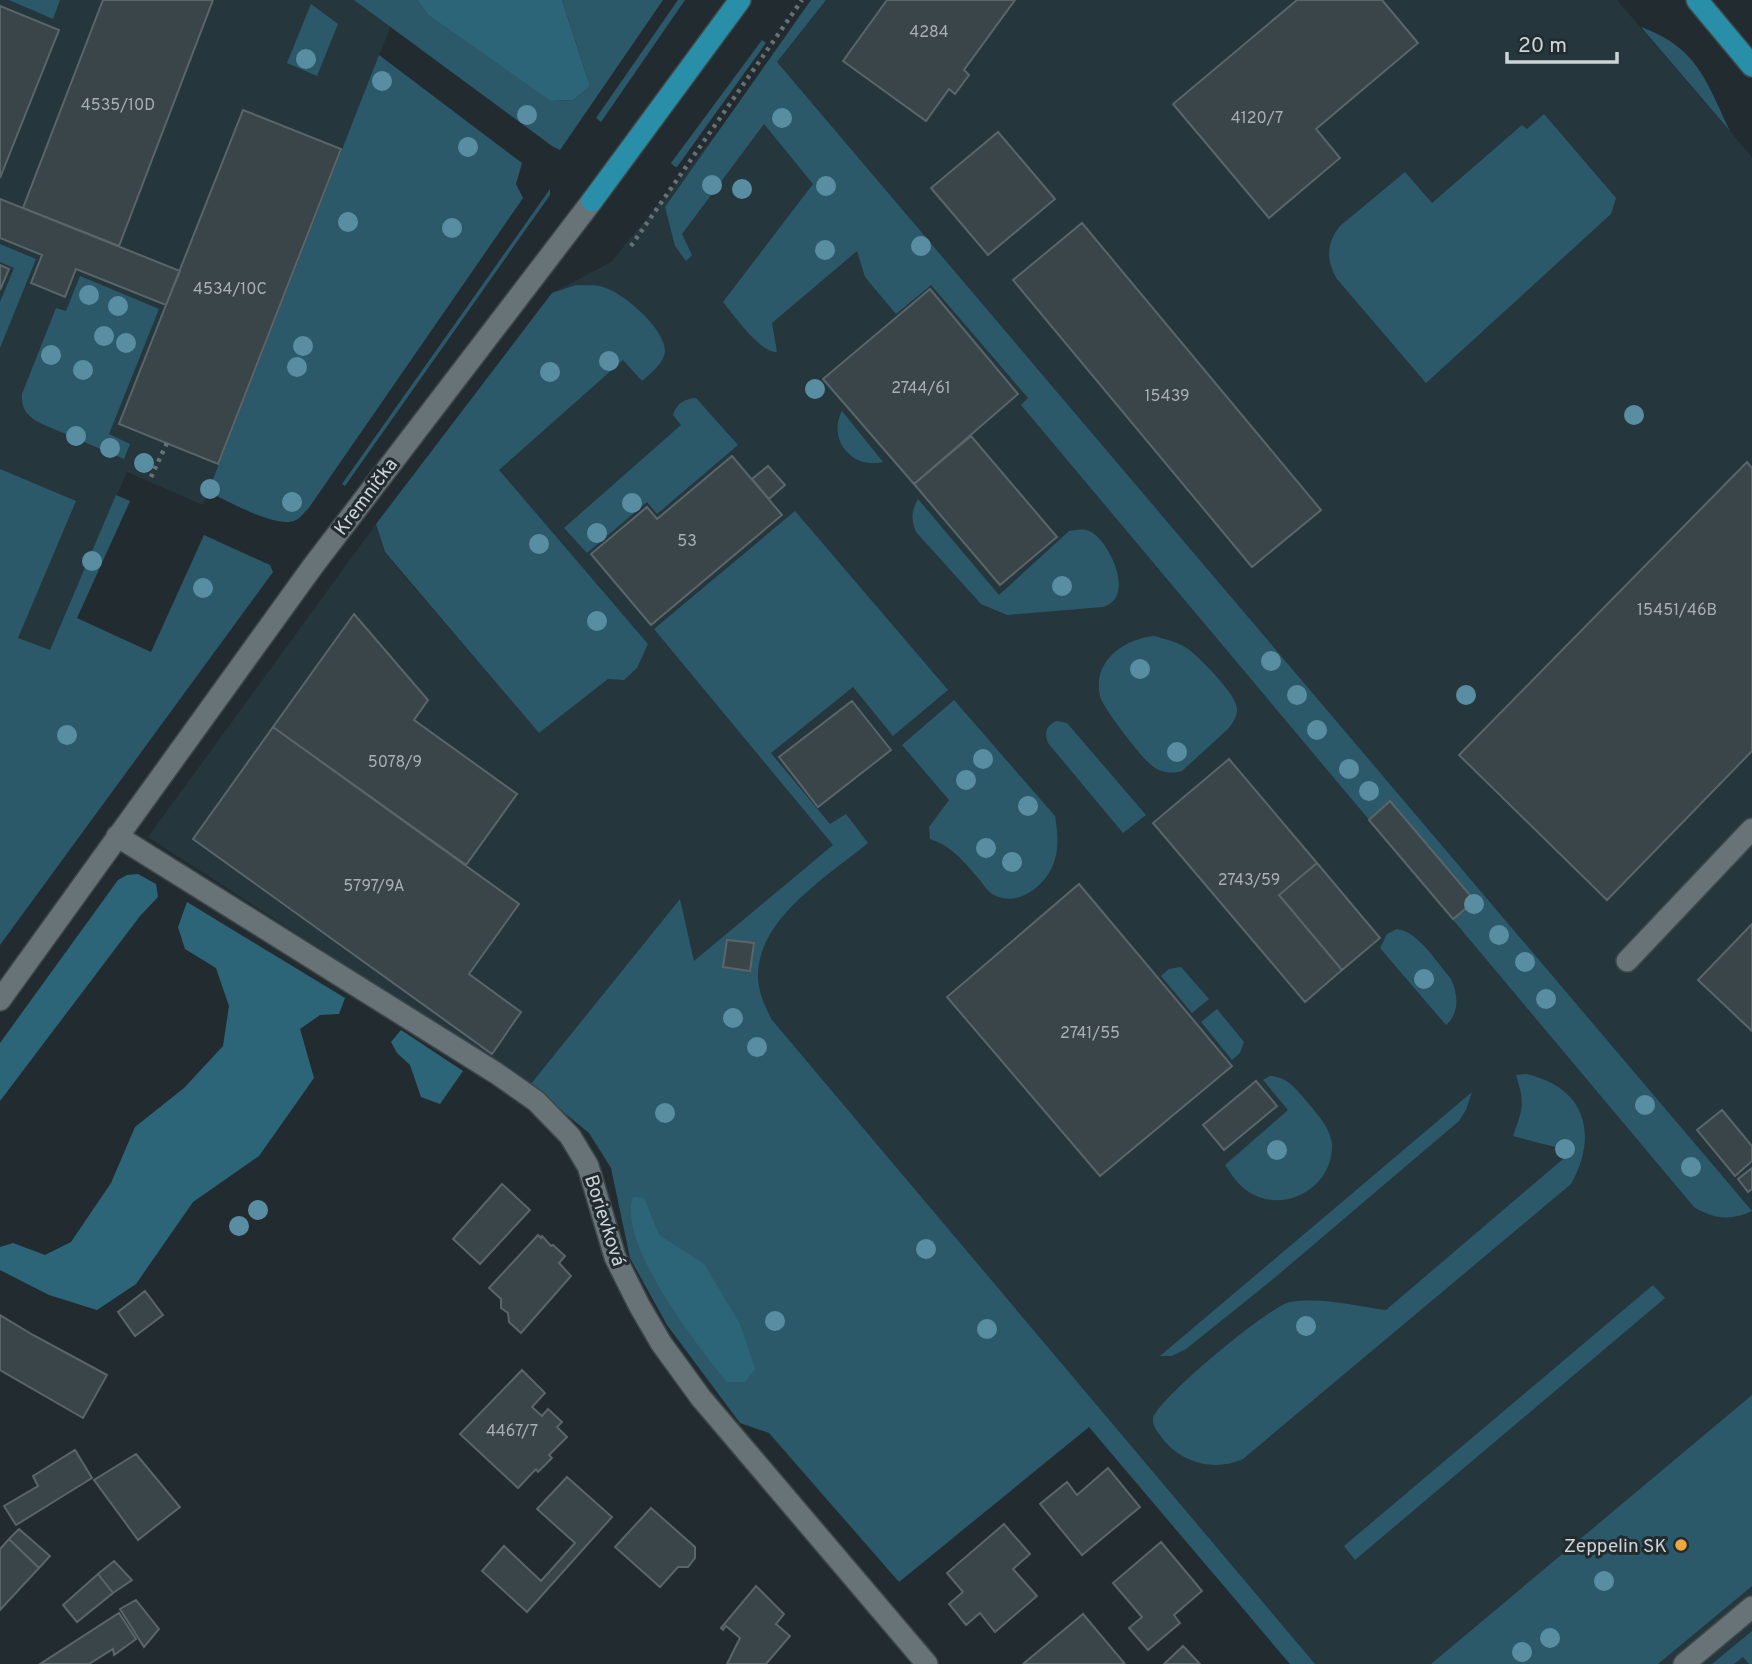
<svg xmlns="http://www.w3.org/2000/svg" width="1752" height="1664" viewBox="0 0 1752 1664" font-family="Overpass,sans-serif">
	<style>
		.built { fill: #25363d }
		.green { fill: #2c5969 }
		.forest { fill: #2d6578 }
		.building { fill: #3a4549; stroke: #5a6569; stroke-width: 2 }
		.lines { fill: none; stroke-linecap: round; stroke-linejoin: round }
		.minor-casing { stroke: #3d4749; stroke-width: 24 }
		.major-casing { stroke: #3d4749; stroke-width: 24 }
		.path { stroke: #687174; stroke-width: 4.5; stroke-dasharray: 3.5 5; stroke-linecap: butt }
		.minor { stroke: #677377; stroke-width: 21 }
		.major { stroke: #298ea7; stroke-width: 21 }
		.tree { fill: #598ea2 }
		.poi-dot { fill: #eea73d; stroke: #222c30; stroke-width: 2.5 }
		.labels { text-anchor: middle; stroke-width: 6; stroke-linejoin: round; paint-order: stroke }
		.number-label { font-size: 16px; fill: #a8b0b3 }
		.street-label { font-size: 19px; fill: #cdd4d6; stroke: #222c30 }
		.poi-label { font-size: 19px; fill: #cdd4d6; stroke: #222c30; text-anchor: end }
	</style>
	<rect width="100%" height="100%" fill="#222c30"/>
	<path class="built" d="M 0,0 L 401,0 L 203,505 L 127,472 L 50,650 L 0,888 Z
		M 826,0 L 1617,0 L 1752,157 L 1752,1664 L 1290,1664 L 694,961 L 680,900 L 530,1085 L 148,837 L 376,524 L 385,553 L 539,733 L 608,679 L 624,680 L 455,420 L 552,293 L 611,262 Z"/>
	<path class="green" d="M 9,0 L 60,0 L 53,19 Z
		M 354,0 L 417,0 L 428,15 L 552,101 L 574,100 L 590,86 L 562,0 L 663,0 L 560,150 L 552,146 Z
		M 678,0 L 685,0 L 601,122 L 596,118 Z
		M 811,0 L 826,0 L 777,62 L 1752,1211 C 1732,1221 1713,1219 1694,1207 L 1021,405 L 1028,398 L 931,285 L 896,314 L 865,277 L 857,251 L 772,323 L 777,352 C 759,352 734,315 723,302 L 813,184 L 764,124 L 682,234 L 692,255 L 686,261 L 675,246 L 665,207 Z
		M 311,4 L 338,24 L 317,76 L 287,63 Z
		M 1641,27 C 1698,48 1706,81 1730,131 Z
		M 762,40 L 766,43 L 677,167 L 674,166 L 671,163 Z
		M 379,55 L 522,163 L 516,184 L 523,198 L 308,509 C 304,512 301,518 296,520 C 277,530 227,500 208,492 Z
		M 1544,114 L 1616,198 L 1611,214 L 1426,383 L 1337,279 C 1326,260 1326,244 1340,226 L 1405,172 L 1432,203 L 1522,125 L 1527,129 Z
		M 550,189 L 550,195 L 345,486 L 342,484 Z
		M 0,244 L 36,259 L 0,348 L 0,302 L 14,268 L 0,262 Z
		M 80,276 L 159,309 L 109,434 L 130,444 L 124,459 L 42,424 C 28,417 21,410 22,394 L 56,308 L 66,311 Z
		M 576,285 C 585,286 595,284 603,287 C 624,293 665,329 665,351 C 664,363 651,373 642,381 L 623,360 L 499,470 L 648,644 L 637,668 L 624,680 L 608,679 L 539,733 L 385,552 L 376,524 L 552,293 Z
		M 696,398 L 738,445 L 657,514 L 647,502 L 587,553 L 564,528 L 681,425 L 673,415 C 677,403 684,399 696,398 Z
		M 842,411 L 883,462 C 852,470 827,439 842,411 Z
		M 0,469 L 76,501 L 18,638 L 50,650 L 116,495 L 130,501 L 77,618 L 151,652 L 204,535 L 270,565 L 273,572 L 0,945 Z
		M 918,499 L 999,595 L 1069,531 C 1077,530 1084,528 1091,532 C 1110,542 1136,598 1103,607 L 1007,615 L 981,604 L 916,532 C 911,519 911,512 918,499 Z
		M 795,511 L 948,690 L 893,736 L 853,687 L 771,753 L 830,824 L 846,814 L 868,843 C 828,876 755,920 758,979 C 759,993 765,1007 772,1020 L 1315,1664 L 1290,1664 L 1089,1427 L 899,1582 L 769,1433 L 740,1423 L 667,1325 L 630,1258 L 611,1168 L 589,1133 L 530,1085 L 680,899 L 694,961 L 833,845 L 654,629 Z
		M 1154,636 C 1164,639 1176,641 1185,647 C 1197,654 1236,694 1237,708 C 1238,715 1233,723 1229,728 L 1182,771 C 1171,774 1161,773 1151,765 C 1142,758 1102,707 1100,696 C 1092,662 1123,639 1154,636 Z
		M 954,700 L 1055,816 C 1059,840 1060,863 1042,882 C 1030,895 1012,904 994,895 C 988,892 983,884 979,879 C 964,862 952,846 930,839 L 929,827 L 949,800 L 902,745 Z
		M 1057,721 L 1067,723 L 1146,815 L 1123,833 L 1048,743 C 1044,733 1046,725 1057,721 Z
		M 1397,929 C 1419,932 1437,963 1451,979 C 1458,994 1460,1013 1446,1025 L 1380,948 L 1387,934 Z
		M 1181,967 L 1209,999 L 1192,1013 L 1161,976 L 1169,969 Z
		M 1217,1009 L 1244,1042 L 1240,1053 L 1232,1060 L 1201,1022 Z
		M 1526,1074 C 1585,1087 1599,1134 1571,1184 L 1243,1459 C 1215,1472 1181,1463 1162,1438 C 1158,1432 1152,1426 1153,1419 C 1155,1401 1271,1305 1290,1302 C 1322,1297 1355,1306 1386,1310 L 1563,1159 L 1555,1147 L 1513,1136 C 1523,1109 1525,1103 1516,1075 Z
		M 1270,1076 C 1288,1077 1297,1090 1308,1103 C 1318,1115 1331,1129 1332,1145 C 1333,1189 1281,1216 1246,1190 C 1237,1183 1231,1174 1225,1165 L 1288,1110 L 1263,1080 Z
		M 1472,1092 L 1466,1110 L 1459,1121 L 1272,1280 L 1186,1349 L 1172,1356 L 1160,1356 Z
		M 1653,1285 L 1665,1298 L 1355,1560 L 1344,1546 Z
		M 1752,1395 L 1752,1586 L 1658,1664 L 1431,1664 Z
		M 1752,1631 L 1752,1664 L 1749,1664 L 1743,1657 L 1734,1664 L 1712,1664 Z"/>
	<path class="forest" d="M 417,0 L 562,0 L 590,86 L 574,100 L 551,101 L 428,15 Z
		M 138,874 L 156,884 L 158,897 L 140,916 L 0,1101 L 0,1043 L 118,880 L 127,875 Z
		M 187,902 L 345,998 L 339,1014 L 320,1015 L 300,1029 L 314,1078 L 259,1156 L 193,1202 L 136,1284 L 97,1310 L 49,1295 L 0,1270 L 0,1247 L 13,1243 L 45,1255 L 71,1242 L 111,1183 L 135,1127 L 184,1088 L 223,1046 L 229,1006 L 216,968 L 185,949 L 178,927 Z
		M 401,1030 L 463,1071 L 440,1104 L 421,1097 L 410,1065 L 397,1053 L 391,1042 Z
		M 633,1197 L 644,1198 L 659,1235 L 704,1264 L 740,1324 L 755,1369 L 745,1382 L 727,1382 C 698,1346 617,1244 633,1197 Z"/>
	<path class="building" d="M 103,0 L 213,0 L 119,246 L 23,208 Z
		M 887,0 L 1015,0 L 964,70 L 969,75 L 955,94 L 949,89 L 926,121 L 843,61 Z
		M 1297,0 L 1382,0 L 1418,43 L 1316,129 L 1340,158 L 1269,218 L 1173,104 Z
		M 0,6 L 59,30 L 0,178 Z
		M 243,110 L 341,149 L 218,464 L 119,424 Z
		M 998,132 L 1055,199 L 988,255 L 931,188 Z
		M 0,199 L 180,271 L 166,305 L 76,269 L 65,297 L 31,283 L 42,255 L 0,238 Z
		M 1082,223 L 1321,510 L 1252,567 L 1013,280 Z
		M 0,265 L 9,269 L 0,290 Z
		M 930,289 L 1018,394 L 914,484 L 823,379 Z
		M 971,436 L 1057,537 L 1000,585 L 914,484 Z
		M 732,456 L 782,515 L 651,625 L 591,554 L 647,507 L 657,519 Z
		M 1747,462 L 1752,468 L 1752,751 L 1607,900 L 1459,755 Z
		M 768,466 L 785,485 L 769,499 L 752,479 Z
		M 354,614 L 428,700 L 414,720 L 517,794 L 466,865 L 273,727 Z
		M 852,701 L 891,750 L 818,807 L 779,757 Z
		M 273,727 L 519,904 L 469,974 L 521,1012 L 492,1054 L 193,839 Z
		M 1229,759 L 1317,863 L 1279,895 L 1342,970 L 1305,1002 L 1153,823 Z
		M 1390,801 L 1475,901 L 1453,919 L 1369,820 Z
		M 1317,863 L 1380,938 L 1342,970 L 1279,895 Z
		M 1079,884 L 1232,1066 L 1100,1176 L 947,997 Z
		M 1752,924 L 1752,1031 L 1698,980 Z
		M 727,940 L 754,943 L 750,971 L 723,967 Z
		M 1256,1081 L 1277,1106 L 1224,1150 L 1203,1125 Z
		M 1722,1110 L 1752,1146 L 1752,1161 L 1735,1176 L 1697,1130 Z
		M 1752,1168 L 1752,1189 L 1748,1192 L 1738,1179 Z
		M 502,1184 L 530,1210 L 480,1264 L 453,1239 Z
		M 538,1235 L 541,1238 L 542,1236 L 551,1246 L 553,1245 L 565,1256 L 559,1263 L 571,1276 L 521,1333 L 509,1322 L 508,1313 L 501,1308 L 501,1299 L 489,1288 Z
		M 145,1291 L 163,1315 L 135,1336 L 118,1312 Z
		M 0,1315 L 33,1335 L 107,1375 L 83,1418 L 0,1370 Z
		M 522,1370 L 545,1393 L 532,1407 L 542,1416 L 548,1409 L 562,1422 L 557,1427 L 567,1437 L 549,1455 L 552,1458 L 538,1472 L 536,1469 L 518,1488 L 460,1434 Z
		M 75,1450 L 92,1478 L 16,1525 L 4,1506 L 38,1486 L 33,1476 Z
		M 136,1454 L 180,1507 L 138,1540 L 94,1480 Z
		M 1108,1468 L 1140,1507 L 1082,1555 L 1040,1504 L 1067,1482 L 1077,1495 Z
		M 567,1477 L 612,1517 L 527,1612 L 482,1571 L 504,1546 L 541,1581 L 575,1543 L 537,1509 Z
		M 651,1508 L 695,1547 L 695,1558 L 688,1567 L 678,1567 L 660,1587 L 615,1547 Z
		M 1004,1524 L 1030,1554 L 1013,1569 L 1037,1596 L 995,1632 L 980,1613 L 966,1625 L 949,1604 L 963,1592 L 947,1573 Z
		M 19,1529 L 50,1556 L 39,1568 L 9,1539 Z
		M 9,1539 L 39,1568 L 0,1610 L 0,1549 Z
		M 1161,1542 L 1202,1591 L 1174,1615 L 1180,1623 L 1148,1650 L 1129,1628 L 1142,1617 L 1113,1583 Z
		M 114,1561 L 132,1580 L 113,1593 L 98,1574 Z
		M 98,1574 L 113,1593 L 77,1622 L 63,1605 Z
		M 756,1586 L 784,1614 L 776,1624 L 790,1636 L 766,1664 L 727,1664 L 740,1638 L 726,1626 L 723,1630 L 721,1628 Z
		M 136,1600 L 159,1629 L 144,1647 L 120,1609 Z
		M 119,1613 L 136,1639 L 114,1655 L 113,1649 L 89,1664 L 40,1664 Z
		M 1083,1614 L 1125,1664 L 1023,1664 Z
		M 1183,1646 L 1200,1664 L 1164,1664 Z"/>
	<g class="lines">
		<g class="minor-casing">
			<path id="minor" d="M 117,836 L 496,1073 L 536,1101 L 570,1136 L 588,1166 L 615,1257 L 639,1305 L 661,1343 L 701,1398 L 927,1664
				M 1627,961 L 1752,829
				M 0,1000 L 313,566 L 592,201
				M 1684,1664 L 1752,1607"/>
		</g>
		<g class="major-casing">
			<path id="major" d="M 1697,0 L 1752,66
				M 592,201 L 740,0"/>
		</g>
		<path class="path" d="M 631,246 L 802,0
			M 151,477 L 167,443"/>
		<use href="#minor" class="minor"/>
		<use href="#major" class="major"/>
	</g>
	<g class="tree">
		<circle cx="306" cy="59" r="10"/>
		<circle cx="382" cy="81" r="10"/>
		<circle cx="527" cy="115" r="10"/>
		<circle cx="782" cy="118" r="10"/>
		<circle cx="468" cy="147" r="10"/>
		<circle cx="712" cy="185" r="10"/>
		<circle cx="826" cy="186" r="10"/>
		<circle cx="742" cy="189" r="10"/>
		<circle cx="348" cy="222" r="10"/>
		<circle cx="452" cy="228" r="10"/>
		<circle cx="921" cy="246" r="10"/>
		<circle cx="825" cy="250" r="10"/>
		<circle cx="89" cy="295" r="10"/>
		<circle cx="118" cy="306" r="10"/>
		<circle cx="104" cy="336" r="10"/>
		<circle cx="126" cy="343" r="10"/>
		<circle cx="303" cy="346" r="10"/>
		<circle cx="51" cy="355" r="10"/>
		<circle cx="609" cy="361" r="10"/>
		<circle cx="297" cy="367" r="10"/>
		<circle cx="83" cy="370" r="10"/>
		<circle cx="550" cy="372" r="10"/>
		<circle cx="815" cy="389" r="10"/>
		<circle cx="1634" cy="415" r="10"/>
		<circle cx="76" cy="436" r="10"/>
		<circle cx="110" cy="448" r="10"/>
		<circle cx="144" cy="463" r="10"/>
		<circle cx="210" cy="489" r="10"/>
		<circle cx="292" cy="502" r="10"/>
		<circle cx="632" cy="503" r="10"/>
		<circle cx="597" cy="533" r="10"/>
		<circle cx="539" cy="544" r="10"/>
		<circle cx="92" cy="561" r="10"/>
		<circle cx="1062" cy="586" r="10"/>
		<circle cx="203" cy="588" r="10"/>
		<circle cx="597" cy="621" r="10"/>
		<circle cx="1271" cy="661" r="10"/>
		<circle cx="1140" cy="669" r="10"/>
		<circle cx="1297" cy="695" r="10"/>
		<circle cx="1466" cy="695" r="10"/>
		<circle cx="1317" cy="730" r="10"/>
		<circle cx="67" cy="735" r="10"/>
		<circle cx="1177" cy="752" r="10"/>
		<circle cx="983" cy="759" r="10"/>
		<circle cx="1349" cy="769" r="10"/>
		<circle cx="966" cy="780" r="10"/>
		<circle cx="1369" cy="791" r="10"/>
		<circle cx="1028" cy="806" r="10"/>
		<circle cx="986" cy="848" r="10"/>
		<circle cx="1012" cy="862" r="10"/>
		<circle cx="1474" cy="904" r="10"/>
		<circle cx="1499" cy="935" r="10"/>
		<circle cx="1525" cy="962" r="10"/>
		<circle cx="1424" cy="979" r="10"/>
		<circle cx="1546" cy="999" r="10"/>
		<circle cx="733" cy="1018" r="10"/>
		<circle cx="757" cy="1047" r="10"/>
		<circle cx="1645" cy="1105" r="10"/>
		<circle cx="665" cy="1113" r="10"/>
		<circle cx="1565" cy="1149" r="10"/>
		<circle cx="1277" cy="1150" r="10"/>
		<circle cx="1691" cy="1167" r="10"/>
		<circle cx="258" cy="1210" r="10"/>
		<circle cx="239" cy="1226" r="10"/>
		<circle cx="926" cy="1249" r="10"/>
		<circle cx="775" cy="1321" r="10"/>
		<circle cx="1306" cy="1326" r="10"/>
		<circle cx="987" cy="1329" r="10"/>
		<circle cx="1604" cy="1581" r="10"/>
		<circle cx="1550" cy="1638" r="10"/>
		<circle cx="1522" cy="1652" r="10"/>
	</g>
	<circle class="poi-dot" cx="1681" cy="1545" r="7"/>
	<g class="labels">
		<g class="number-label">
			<text x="929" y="37">4284</text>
			<text x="118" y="110">4535/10D</text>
			<text x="1257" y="123">4120/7</text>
			<text x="230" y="294">4534/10C</text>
			<text x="921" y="393">2744/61</text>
			<text x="1167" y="401">15439</text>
			<text x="687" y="546">53</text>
			<text x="1677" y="615">15451/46B</text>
			<text x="395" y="767">5078/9</text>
			<text x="1249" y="885">2743/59</text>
			<text x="374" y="891">5797/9A</text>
			<text x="1090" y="1038">2741/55</text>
			<text x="512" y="1436">4467/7</text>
		</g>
		<g class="street-label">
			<text transform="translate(365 496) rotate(-53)" y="7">Kremnička</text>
			<text transform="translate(606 1220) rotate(72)" y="7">Borievková</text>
		</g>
		<g class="poi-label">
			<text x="1667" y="1552">Zeppelin SK</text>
		</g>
	</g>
	<path d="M1507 52v10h110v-10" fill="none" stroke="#cdd4d6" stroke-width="3.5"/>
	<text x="1518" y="52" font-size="21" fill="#cdd4d6" stroke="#222c30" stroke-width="5" paint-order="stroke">20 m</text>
</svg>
